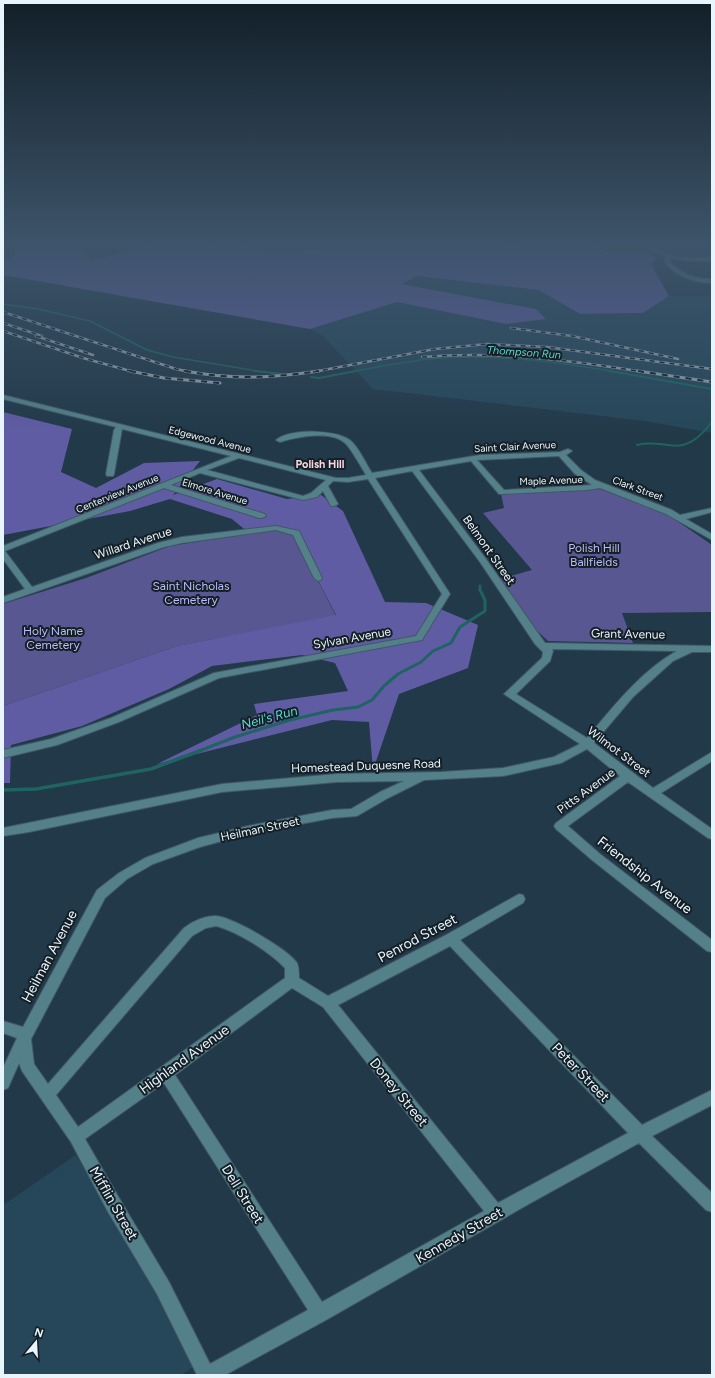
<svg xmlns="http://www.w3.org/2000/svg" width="715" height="1378" viewBox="0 0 715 1378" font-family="Figtree,sans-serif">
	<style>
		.built { fill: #264759 }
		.green { fill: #595792 }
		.forest { fill: #605ca4 }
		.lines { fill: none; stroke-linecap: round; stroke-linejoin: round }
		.stream-far3 { stroke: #1f6460; stroke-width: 1.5 }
		.stream-far2 { stroke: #1f6460; stroke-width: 2 }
		.stream-far1 { stroke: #1f6460; stroke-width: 3 }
		.stream { stroke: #1f6460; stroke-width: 3.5 }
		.minor-casing { stroke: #415766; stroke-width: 2 }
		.minor { fill: #54808a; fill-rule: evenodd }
		.rail-far1-casing { stroke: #91a2ae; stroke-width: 2.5 }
		.rail-casing { stroke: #91a2ae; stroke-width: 3 }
		.rail-far1 { stroke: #141f26; stroke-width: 1.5; stroke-dasharray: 5; stroke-linecap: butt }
		.rail { stroke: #141f26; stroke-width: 2; stroke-dasharray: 6; stroke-linecap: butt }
		.labels { text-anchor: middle; stroke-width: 4; stroke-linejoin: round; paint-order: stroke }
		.far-street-label { font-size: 10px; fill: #e9f5fd; stroke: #141f26 }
		.far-water-label { font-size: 11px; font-style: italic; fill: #58dad2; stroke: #141f26 }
		.far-neighbourhood-label { font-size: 11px; font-weight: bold; fill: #f7d5e1; stroke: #141f26 }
		.street-label { font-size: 12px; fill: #e9f5fd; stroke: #141f26 }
		.park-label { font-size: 12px; fill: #bdbdfa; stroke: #141f26 }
		.water-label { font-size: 13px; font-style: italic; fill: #58dad2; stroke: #141f26 }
		.near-street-label { font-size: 14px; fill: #e9f5fd; stroke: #141f26 }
	</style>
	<rect width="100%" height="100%" fill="#213949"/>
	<path class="built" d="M 416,276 L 539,290 L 580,314 L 643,313 L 669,296 L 712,296 L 712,433 L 645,421 L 373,389 L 323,336 L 310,329 L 397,302 L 506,324 L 536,309 L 401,284 Z
		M 76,1155 L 197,1365 L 181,1375 L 3,1375 L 3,1205 Z"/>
	<path class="green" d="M 600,489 L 667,514 L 712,545 L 712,612 L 622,613 L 633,643 L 548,641 L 531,625 L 496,580 L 532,570 L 483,513 L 504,508 L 501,494 Z
		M 280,530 L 288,532 L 295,536 L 336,616 L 177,646 L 3,706 L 3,604 L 86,578 L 170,546 L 266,531 Z"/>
	<path class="forest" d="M 19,243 L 74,243 L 91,260 L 162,243 L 193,243 L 223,248 L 255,245 L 264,251 L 511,247 L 543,243 L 591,243 L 607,252 L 644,251 L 656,258 L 651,264 L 669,296 L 643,313 L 580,314 L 539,290 L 417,276 L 401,284 L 536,309 L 546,319 L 506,324 L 397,302 L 310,329 L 3,275 L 3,261 L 13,256 Z
		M 3,412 L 72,429 L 61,472 L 96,488 L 144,463 L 200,461 L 173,495 L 217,479 L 287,499 L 321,495 L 343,511 L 385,602 L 426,603 L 478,625 L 468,668 L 399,694 L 373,770 L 369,722 L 332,720 L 157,764 L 257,715 L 254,704 L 348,691 L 335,663 L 302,655 L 212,666 L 169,689 L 82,726 L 11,745 L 10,783 L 3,783 L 3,706 L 177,646 L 336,615 L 295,536 C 280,528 265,531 249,533 L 232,519 L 170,499 L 130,511 L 3,535 Z"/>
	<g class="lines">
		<path class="stream-far3" d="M 3,304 L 38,309 L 90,321 L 147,350 L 173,357 L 263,372
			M 351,372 C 381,366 411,360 441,358 C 499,354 559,362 616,372"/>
		<path class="stream-far2" d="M 254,371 L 284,374
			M 610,371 L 712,389
			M 311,377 L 319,378 L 356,371
			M 637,445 C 648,442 657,444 668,445 C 688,449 700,437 712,422"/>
		<path class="stream-far1" d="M 199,751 L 235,737 L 290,720 L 333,710 L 358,707 L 372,700 L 384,686 L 398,674 L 421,662 L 433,651 L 451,643 L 460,627 L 485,611 L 485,600 L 480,590 L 480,586"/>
		<path class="stream" d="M 3,790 L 36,789 L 151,769 L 202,750"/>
		<g class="minor-casing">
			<path id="minor" d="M 638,243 C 648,243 658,251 667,254 C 682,259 697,258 712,257 L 712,261 L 690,261 L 670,258 L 670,262 C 681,274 695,279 712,279 L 712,283 C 694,283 678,277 665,263 L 665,256 L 648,249 Z
				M 701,243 L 707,243 L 712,245 L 712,249 Z
				M 3,395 L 336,478 L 348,478 L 366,475 C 360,465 354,454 347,445 C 333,429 297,437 280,442 L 276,440 C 290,428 339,429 352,442 C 360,450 366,464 372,473 L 480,455 L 560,452 L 568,449 L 572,451 L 566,455 L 581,470 L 595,480 L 672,510 L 680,515 L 712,508 L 712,512 L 686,519 L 712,534 L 712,540 L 666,514 L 600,488 L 587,490 L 502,494 L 499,494 L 471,461 L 419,470 L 486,559 L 545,643 L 712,646 L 712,652 L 692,652 L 673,661 L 633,697 L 594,743 L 653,788 L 712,752 L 712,761 L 661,793 L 712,829 L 712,839 L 708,838 L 628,782 L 568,826 L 600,854 L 712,940 L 712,952 L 707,951 L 592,860 L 556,829 L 554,826 L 556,823 L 620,776 L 587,749 L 561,763 L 503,776 L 424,780 L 388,798 L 357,816 L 332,818 L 248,834 L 200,847 L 153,864 L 127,879 L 105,898 L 31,1039 L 34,1064 L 48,1084 L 184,928 C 192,922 204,916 215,916 C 231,916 288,949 297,963 C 299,968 299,973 299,978 L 328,996 L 446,935 L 519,894 L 523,895 L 525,899 L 523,903 L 460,940 L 642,1125 L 712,1090 L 712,1105 L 652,1136 L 712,1193 L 712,1212 L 706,1210 L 639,1143 L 527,1205 L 326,1320 L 225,1375 L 197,1375 L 157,1294 L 107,1210 L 71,1142 L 22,1071 L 19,1063 L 8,1088 L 3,1090 L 3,1068 L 17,1038 L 3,1033 L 3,1021 L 23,1027 L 97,890 L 119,873 L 145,858 L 198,838 L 248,826 L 332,810 L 351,809 L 380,792 L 404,781 L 337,782 L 222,792 L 29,832 L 3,836 L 3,828 L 222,784 L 337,774 L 441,772 L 503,768 L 554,757 L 580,744 L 504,694 L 542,658 L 543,652 L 535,644 L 480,562 L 412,471 L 375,478 L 450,594 L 422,640 L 219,678 L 119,722 L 57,745 L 3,758 L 3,750 L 51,739 L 111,718 L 214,673 L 416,636 L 442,594 L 368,479 L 348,482 L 333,481 L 328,486 L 338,504 L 334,506 L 331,506 L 323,491 L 317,497 L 303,500 L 200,473 L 171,485 L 265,514 L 266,516 L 262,518 L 259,518 L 164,488 L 5,551 L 32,587 L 158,543 L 182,537 L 276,526 L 299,531 L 322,578 L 321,580 L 318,581 L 314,578 L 293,535 L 276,530 L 182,543 L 164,547 L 3,603 L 3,597 L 25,589 L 3,559 L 3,546 L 231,456 L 122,429 L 114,474 L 113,476 L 107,476 L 106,474 L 114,430 L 116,427 L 3,399 ZM 559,456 L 575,474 L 592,485 L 504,490 L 477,460 ZM 239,458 L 326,480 L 311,493 L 303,496 L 207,470 ZM 552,649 L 677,651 C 642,670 612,708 587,738 L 516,694 L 550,661 L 553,651 ZM 216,926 C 237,931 271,953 285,968 L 285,978 L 78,1127 L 56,1095 L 192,936 L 206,928 ZM 450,946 L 628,1133 L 498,1203 L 338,1005 ZM 292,988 L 323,1007 L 484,1211 L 322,1302 L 175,1075 ZM 164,1083 L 308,1310 L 210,1364 L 169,1282 L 119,1198 L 85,1139 Z"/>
		</g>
		<use href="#minor" class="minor"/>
		<g class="rail-far1-casing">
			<path id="rail-far1" d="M 3,312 L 176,369 L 190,372
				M 3,323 L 42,336
				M 511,328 L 572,336 L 678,359
				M 3,331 L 83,358 L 134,372
				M 36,336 L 93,355
				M 422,357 C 500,351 568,360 644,372
				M 313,372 L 435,349 L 487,344 L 547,347 L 712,369"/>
		</g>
		<g class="rail-casing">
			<path id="rail" d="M 130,371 L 164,378 L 220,383
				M 185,371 C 233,380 271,378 319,371
				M 638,371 L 712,382"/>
		</g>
		<use href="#rail-far1" class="rail-far1"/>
		<use href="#rail" class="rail"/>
	</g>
	<linearGradient id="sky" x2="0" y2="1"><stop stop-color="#121f28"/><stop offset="0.56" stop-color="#3d546a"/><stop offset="1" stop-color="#3d546a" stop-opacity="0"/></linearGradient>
	<rect width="715" height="435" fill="url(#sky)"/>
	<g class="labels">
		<g class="far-street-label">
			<text transform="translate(210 439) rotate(14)" y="4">Edgewood Avenue</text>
			<text transform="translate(515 446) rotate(-3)" y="4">Saint Clair Avenue</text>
			<text transform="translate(551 480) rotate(-2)" y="4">Maple Avenue</text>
			<text transform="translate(638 488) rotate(20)" y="4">Clark Street</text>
			<text transform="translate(215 491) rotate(17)" y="4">Elmore Avenue</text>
			<text transform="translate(117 493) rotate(-22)" y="4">Centerview Avenue</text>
		</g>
		<g class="far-water-label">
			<text transform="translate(524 352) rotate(4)" y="4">Thompson Run</text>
		</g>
		<g class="far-neighbourhood-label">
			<text x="320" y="468">Polish Hill</text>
		</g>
		<g class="street-label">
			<text transform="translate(133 543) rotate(-18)" y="4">Willard Avenue</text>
			<text transform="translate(489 550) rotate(55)" y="4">Belmont Street</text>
			<text transform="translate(628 634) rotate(1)" y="4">Grant Avenue</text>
			<text transform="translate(352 638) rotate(-10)" y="4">Sylvan Avenue</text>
			<text transform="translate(619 752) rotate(37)" y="4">Wilmot Street</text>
			<text transform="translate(366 766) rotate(-2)" y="4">Homestead Duquesne Road</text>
			<text transform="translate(586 791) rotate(-36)" y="4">Pitts Avenue</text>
			<text transform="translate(260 829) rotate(-12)" y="4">Heilman Street</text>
		</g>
		<g class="park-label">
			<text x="594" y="552">Polish Hill<tspan x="594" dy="14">Ballfields</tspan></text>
			<text x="191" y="590">Saint Nicholas<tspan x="191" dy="14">Cemetery</tspan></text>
			<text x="53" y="635">Holy Name<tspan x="53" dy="14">Cemetery</tspan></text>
		</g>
		<g class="water-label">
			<text transform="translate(269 717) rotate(-15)" y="5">Neil's Run</text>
		</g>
		<g class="near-street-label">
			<text transform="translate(645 875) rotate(38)" y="5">Friendship Avenue</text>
			<text transform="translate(417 938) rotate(-28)" y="5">Penrod Street</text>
			<text transform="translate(49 956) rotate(-62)" y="5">Heilman Avenue</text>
			<text transform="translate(184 1059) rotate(-36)" y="5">Highland Avenue</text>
			<text transform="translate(581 1072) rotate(46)" y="5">Peter Street</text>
			<text transform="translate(399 1092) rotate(51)" y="5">Doney Street</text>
			<text transform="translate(243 1194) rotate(58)" y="5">Dell Street</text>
			<text transform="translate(114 1203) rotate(60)" y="5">Mifflin Street</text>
			<text transform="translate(459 1235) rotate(-30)" y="5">Kennedy Street</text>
		</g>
	</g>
	<rect width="715" height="1378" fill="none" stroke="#e9f5fd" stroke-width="8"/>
	<g transform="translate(36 1342) rotate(18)" stroke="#141f26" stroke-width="3" paint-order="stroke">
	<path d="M0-3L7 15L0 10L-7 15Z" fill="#e9f5fd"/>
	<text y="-6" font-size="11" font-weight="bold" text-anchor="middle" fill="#e9f5fd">N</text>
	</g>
</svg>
